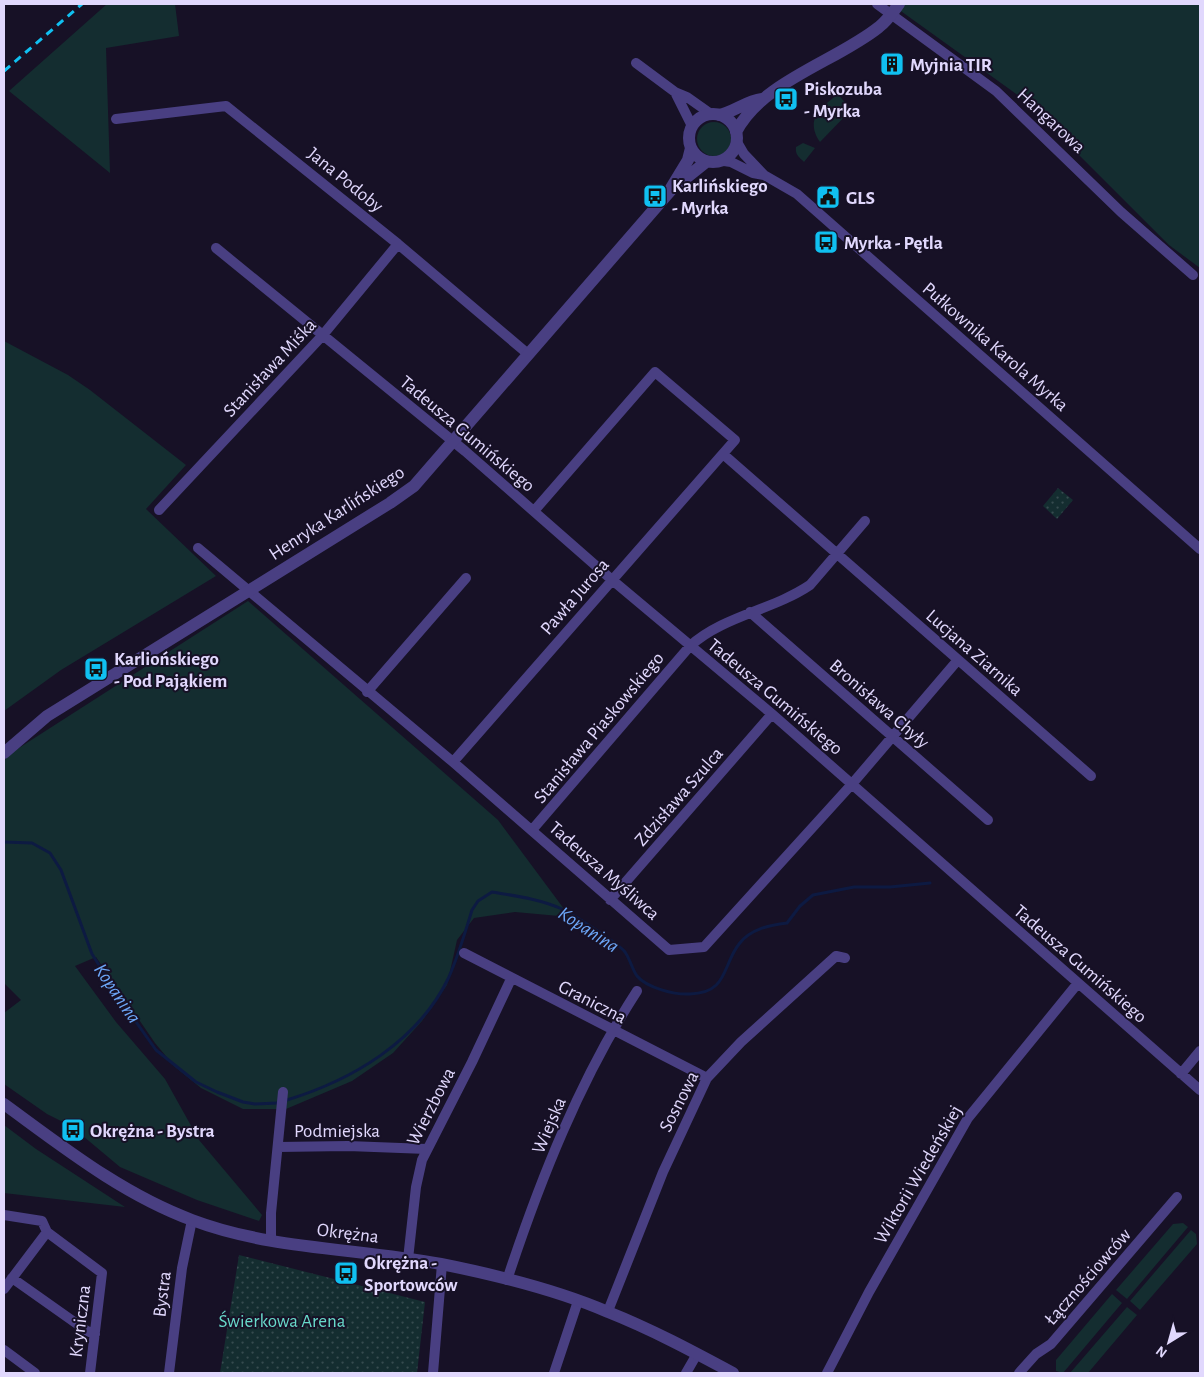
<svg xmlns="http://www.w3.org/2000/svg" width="1204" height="1377" viewBox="0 0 1204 1377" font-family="'Alegreya Sans',sans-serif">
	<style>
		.green { fill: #142d30 }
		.park { fill: url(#park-dots) }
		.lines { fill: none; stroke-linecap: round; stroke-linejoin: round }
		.stream { stroke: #0d1a42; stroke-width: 3 }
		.minor { stroke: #493f82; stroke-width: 10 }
		.tertiary { stroke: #493f82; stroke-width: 12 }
		.rail { stroke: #10c0f1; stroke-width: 3; stroke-dasharray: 8 6; stroke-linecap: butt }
		.labels { text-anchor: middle; stroke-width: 4; stroke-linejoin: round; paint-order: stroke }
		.poi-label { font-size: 19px; font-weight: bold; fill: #e1d8fd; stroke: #171126; text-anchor: start }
		.street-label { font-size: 19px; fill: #e1d8fd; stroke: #171126 }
		.park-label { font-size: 19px; fill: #68d9ca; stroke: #171126 }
		.water-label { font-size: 20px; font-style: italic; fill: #6ca6f7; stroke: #171126 }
	</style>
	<defs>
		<pattern id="park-dots" width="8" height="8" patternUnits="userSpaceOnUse" patternTransform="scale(1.25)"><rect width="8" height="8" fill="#142d30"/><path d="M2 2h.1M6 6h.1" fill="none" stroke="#364b4f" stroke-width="1.8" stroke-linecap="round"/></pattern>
	</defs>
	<rect width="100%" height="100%" fill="#171126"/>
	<path class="green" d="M 107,4 L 175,4 L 179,36 L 106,48 L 110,173 L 9,91 Z
		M 891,4 L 1200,4 L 1200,268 L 1169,245 L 1022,98 Z
		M 838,94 L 851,110 L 820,142 C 804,119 822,107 838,94 Z
		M697 139a17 17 0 1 1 34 0a17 17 0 1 1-34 0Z
		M 803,143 L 815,148 L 804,162 C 799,157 795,155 796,147 Z
		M 4,341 L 68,375 L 90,390 L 186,465 L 146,509 L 216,576 L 61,670 L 4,711 Z
		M 248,601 L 498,820 L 570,917 L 515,912 L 474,918 L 457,940 L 447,985 L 422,1021 L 393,1053 L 352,1081 L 286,1109 L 243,1109 L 201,1088 L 175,1067 L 155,1043 L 96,957 L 75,966 L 116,1022 L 165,1079 L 199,1140 L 262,1215 L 259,1221 L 197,1200 L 120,1167 L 71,1126 L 47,1114 L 4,1084 L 4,1013 L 21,1000 L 4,983 L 4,761 L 8,755 Z
		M 4,1125 L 36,1149 L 125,1207 L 4,1193 Z
		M 1183,1223 L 1188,1227 L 1127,1299 L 1116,1290 L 1173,1224 Z
		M 1191,1230 L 1196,1234 L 1197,1244 L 1140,1310 L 1130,1301 Z
		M 1112,1294 L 1122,1303 L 1063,1373 L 1056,1371 L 1056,1360 Z
		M 1127,1307 L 1137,1315 L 1088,1373 L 1070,1373 Z"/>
	<path class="park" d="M 1058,488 L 1073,500 L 1057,519 L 1043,506 Z
		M 239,1255 L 425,1302 L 417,1373 L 220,1373 Z"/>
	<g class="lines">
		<path class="stream" d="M 4,842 L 32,843 L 50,853 L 61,870 L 92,954 L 124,1005 L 156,1050 L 196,1082 L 217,1092 L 243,1102 L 255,1104 L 278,1103
			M 287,1100 C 352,1080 417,1042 448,979 C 458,957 465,933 472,910 L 478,901 L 492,892 C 516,896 540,899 562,909 C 573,914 619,944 625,952 C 630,959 632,969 637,976 C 647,988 675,995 690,994 C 728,993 722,966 739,944 C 750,929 770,925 787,923 L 800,906 L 813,895 L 854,887 L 890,887 L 930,883"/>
		<path class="minor" d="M 877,4 L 996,91 L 1121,212 L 1193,275
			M 636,63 L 675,92 L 687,97 L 711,114
			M 675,92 L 692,126
			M 116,119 L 226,106 L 398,244 L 528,354
			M 737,142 L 744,154 L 764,175
			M 724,161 L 731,162 L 753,173 L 764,175 L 797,194 L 1200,549
			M 216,248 L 465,451 L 611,579 L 772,714 L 1200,1090
			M 723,454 L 1091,776
			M 159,510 L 322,336 L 398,244
			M 198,548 L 453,762 L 669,950 L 704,947 L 852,784 L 957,661
			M 750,612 L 988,820
			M 367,692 L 466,578
			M 453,762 L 735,440 L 655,372 L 534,511
			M 532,830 L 690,646 C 723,616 773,610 810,585 L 865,521
			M 610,900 L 772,714
			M 464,953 L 707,1078
			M 1181,1074 L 1200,1051
			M 278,1147 L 348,1146 L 427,1149
			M 4,1215 L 42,1221 L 47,1232 L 102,1273 L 90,1373
			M 271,1241 L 271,1213 L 283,1092
			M 408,1259 L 416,1187 L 422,1160 L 472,1062 L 511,979
			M 12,1278 L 87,1331 L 95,1334
			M 507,1280 C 540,1180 580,1079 637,991
			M 4,1289 L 47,1232
			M 608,1311 L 663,1172 L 707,1078 L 741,1042 L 836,956 L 845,958
			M 4,1350 L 35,1373
			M 169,1373 L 182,1268 L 192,1220
			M 433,1373 L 442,1264
			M 554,1373 L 578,1301
			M 686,1373 L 697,1354
			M 827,1373 L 869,1292 L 968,1118 L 1078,983
			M 1019,1373 L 1036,1354 L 1051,1344 L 1177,1197"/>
		<path class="tertiary" d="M689 138a24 24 0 1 1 48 0a24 24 0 1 1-48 0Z
			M 719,115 C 734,112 746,101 762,99
			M 736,132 C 761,82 837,61 879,27 C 887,21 893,12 899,4
			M 671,188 L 688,160 L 691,148
			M 4,753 L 47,716 L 390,503 L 414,486 L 671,190 L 706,162
			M 4,1104 C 63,1147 122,1194 192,1220 C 271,1250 359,1248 441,1264 C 496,1275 557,1290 608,1312 C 651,1329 692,1351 733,1373"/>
		<path class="rail" d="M 4,71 L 82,4"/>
	</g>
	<defs>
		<g id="building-square" transform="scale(1.25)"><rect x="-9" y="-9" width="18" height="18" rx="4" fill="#10c0f1" stroke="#171126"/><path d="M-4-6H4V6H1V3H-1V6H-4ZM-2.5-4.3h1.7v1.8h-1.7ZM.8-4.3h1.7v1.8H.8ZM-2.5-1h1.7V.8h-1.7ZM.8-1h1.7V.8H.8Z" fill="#111"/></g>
		<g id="bus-square" transform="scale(1.25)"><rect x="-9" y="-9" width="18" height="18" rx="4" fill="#10c0f1" stroke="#171126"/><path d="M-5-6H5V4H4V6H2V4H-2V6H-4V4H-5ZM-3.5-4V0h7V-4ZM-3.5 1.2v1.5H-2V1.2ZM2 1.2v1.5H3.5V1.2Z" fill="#111"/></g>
		<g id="civic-square" transform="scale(1.25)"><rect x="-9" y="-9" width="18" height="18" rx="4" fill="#10c0f1" stroke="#171126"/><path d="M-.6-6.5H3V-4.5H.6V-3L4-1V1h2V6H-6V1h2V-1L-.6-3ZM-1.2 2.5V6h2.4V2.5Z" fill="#111"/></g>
	</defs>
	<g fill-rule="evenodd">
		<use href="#building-square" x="892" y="64"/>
		<use href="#bus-square" x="786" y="99"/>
		<use href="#bus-square" x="655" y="196"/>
		<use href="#civic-square" x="828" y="197"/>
		<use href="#bus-square" x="826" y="242"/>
		<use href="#bus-square" x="96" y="669"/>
		<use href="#bus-square" x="73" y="1130"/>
		<use href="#bus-square" x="346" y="1273"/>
	</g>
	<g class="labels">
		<g class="poi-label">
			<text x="910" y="71">Myjnia TIR</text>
			<text x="804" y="95">Piskozuba<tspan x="804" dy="22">- Myrka</tspan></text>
			<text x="672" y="192">Karlińskiego<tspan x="672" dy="22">- Myrka</tspan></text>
			<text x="846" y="204">GLS</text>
			<text x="844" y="249">Myrka - Pętla</text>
			<text x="114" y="665">Karliońskiego<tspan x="114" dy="22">- Pod Pająkiem</tspan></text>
			<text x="90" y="1137">Okrężna - Bystra</text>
			<text x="364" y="1269">Okrężna -<tspan x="364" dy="22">Sportowców</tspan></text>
		</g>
		<g class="street-label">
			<text transform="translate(1052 120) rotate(43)" y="7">Hangarowa</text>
			<text transform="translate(346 179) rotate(39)" y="7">Jana Podoby</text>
			<text transform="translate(996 346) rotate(41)" y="7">Pułkownika Karola Myrka</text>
			<text transform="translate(269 367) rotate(-47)" y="7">Stanisława Miśka</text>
			<text transform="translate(468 433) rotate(40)" y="7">Tadeusza Gumińskiego</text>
			<text transform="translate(336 512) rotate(-33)" y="7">Henryka Karlińskiego</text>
			<text transform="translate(574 596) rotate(-49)" y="7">Pawła Jurosa</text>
			<text transform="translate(975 652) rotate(41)" y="7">Lucjana Ziarnika</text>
			<text transform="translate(776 696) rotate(40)" y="7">Tadeusza Gumińskiego</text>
			<text transform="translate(880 703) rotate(41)" y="7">Bronisława Chyły</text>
			<text transform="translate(598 727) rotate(-50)" y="7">Stanisława Piaskowskiego</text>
			<text transform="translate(678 796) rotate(-49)" y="7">Zdzisława Szulca</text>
			<text transform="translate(605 870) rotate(41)" y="7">Tadeusza Myśliwca</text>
			<text transform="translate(1081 963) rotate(41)" y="7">Tadeusza Gumińskiego</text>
			<text transform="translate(593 1001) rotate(27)" y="7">Graniczna</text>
			<text transform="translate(678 1101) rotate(-63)" y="7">Sosnowa</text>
			<text transform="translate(430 1106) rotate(-63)" y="7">Wierzbowa</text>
			<text transform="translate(548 1125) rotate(-67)" y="7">Wiejska</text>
			<text x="337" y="1137">Podmiejska</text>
			<text transform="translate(917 1174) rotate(-60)" y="7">Wiktorii Wiedeńskiej</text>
			<text transform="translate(348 1232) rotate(7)" y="7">Okrężna</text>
			<text transform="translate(1087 1276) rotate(-49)" y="7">Łącznościowców</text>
			<text transform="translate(161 1294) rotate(-83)" y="7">Bystra</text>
			<text transform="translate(79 1321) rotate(-83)" y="7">Kryniczna</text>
		</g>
		<g class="park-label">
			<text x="282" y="1327">Świerkowa Arena</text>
		</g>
		<g class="water-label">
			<text transform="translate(589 929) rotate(33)" y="7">Kopanina</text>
			<text transform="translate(118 993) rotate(56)" y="7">Kopanina</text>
		</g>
	</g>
	<rect width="1204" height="1377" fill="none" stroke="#e1d8fd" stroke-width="10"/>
	<g transform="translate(1169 1342) rotate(217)" stroke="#171126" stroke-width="4" paint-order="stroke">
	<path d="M0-4L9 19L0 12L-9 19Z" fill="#e1d8fd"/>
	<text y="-8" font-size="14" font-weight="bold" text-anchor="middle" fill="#e1d8fd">N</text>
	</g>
</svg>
